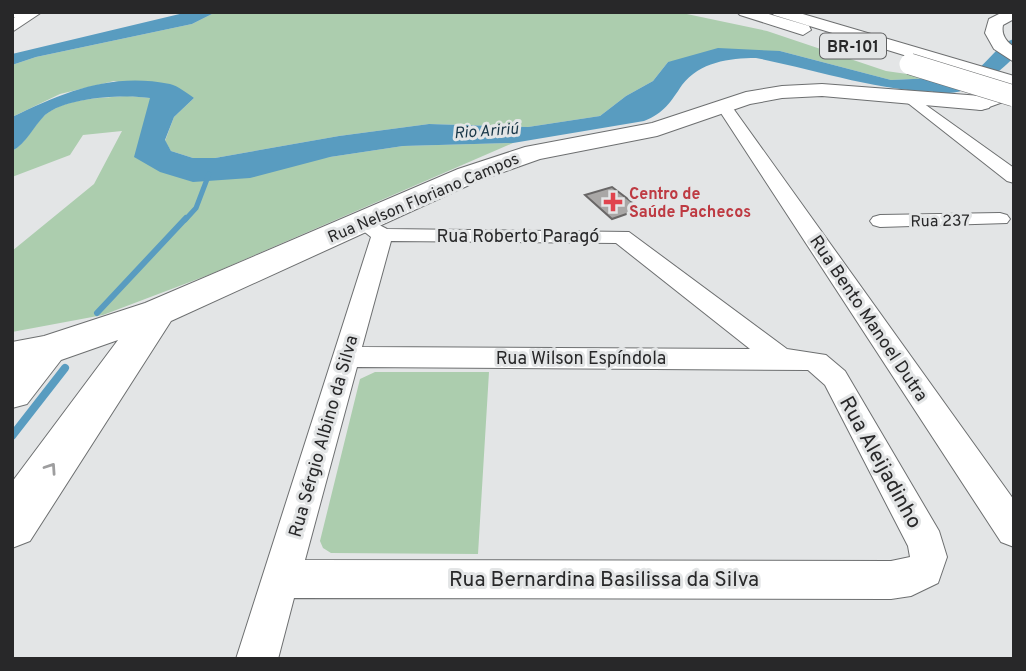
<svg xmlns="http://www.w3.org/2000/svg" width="1026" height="671" viewBox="0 0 1026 671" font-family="Overpass,sans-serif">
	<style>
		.green { fill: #accdae }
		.water { fill: #599cc0 }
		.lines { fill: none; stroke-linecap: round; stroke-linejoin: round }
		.stream-far2 { stroke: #599cc0; stroke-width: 5 }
		.stream-far1 { stroke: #599cc0; stroke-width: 6 }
		.stream { stroke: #599cc0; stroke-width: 8 }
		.river { fill: #599cc0; fill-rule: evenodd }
		.building { fill: #a9a7a6; stroke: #696767; stroke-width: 2 }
		.street-casing { stroke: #6d6f70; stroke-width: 2 }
		.secondary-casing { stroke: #6d6f70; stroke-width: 2 }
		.primary-casing { stroke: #6d6f70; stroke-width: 2 }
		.highway-casing { stroke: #6d6f70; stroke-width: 2 }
		.street { fill: #fff; fill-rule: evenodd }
		.secondary { fill: #fff; fill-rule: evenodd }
		.primary { fill: #fff; fill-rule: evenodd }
		.highway { fill: #fff; fill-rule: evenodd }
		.highway-bridge-casing { stroke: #6d6f70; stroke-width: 22; stroke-linecap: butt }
		.highway-bridge { stroke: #fff; stroke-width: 21 }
		.oneway { stroke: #9e9e9f }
		.health-dot { fill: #e0444e; stroke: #e3e5e6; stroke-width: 2.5 }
		.labels { text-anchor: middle; stroke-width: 6; stroke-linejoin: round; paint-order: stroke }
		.shield { fill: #e3e5e6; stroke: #606162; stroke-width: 2 }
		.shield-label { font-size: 16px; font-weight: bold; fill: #282829 }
		.far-water-label { font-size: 16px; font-style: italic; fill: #183647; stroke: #e3e5e6 }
		.far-health-label { font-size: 16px; font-weight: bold; fill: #be3a42; stroke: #e3e5e6; text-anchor: start }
		.far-street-label { font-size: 16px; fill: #282829; stroke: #e3e5e6 }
		.street-label { font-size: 18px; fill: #282829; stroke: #e3e5e6 }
		.near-street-label { font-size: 21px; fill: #282829; stroke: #e3e5e6 }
	</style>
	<rect width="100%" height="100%" fill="#e3e5e6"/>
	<path class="green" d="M 216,12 L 682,13 L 767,31 L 886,71 L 935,78 L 891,80 L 780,51 L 668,62 L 653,81 L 626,96 L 600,116 L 528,127 L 429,124 L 339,136 L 215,158 L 193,158 L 171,151 L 165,141 L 174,117 L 194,98 L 114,81 L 60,94 L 12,117 L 12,65 L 36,57 L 192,24 Z
		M 127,96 L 151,98 L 146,119 L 160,172 L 330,157 L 403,146 L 513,143 L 211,274 L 103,315 L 12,332 L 12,251 L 94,184 L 122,131 L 83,135 L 70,155 L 12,177 L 12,151 C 28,142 33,125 46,114 C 67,98 102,98 127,96 Z
		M 375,372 L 489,372 L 478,554 L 331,553 L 323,548 L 320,541 L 360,379 Z"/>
	<path class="water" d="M 188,12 L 216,12 L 192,24 L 36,57 L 12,65 L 12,54 Z
		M 718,48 L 780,51 L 891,80 L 935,78 L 973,90 C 898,99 828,72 756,58 C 729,58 700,62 682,85 C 670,103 664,113 644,121 L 513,143 L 403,146 L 330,157 L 250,178 L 193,182 L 160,172 L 134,157 L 150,98 C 124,94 66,97 45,115 C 33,127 27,143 12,151 L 12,117 C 64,92 111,72 170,84 C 178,86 187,93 194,98 L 174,117 L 165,140 L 171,151 L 193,158 L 215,158 L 339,136 L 429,124 L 528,127 L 600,116 L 626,96 L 653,81 L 668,62 Z"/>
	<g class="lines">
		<path class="stream-far2" d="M 185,220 L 196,208 L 209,174"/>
		<path class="stream-far1" d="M 97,313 L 186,218"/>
		<path class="stream" d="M 12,436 L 65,368"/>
		<path class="river" d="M 1014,39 L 1014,57 C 996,77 962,99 933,92 L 930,87 L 933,82 C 946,79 962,78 973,72 C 988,64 998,43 1014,39 Z"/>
	</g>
	<path class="building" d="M 612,187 L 641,209 L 612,219 L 585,195 Z"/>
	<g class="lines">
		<g class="street-casing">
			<path id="street" d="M 12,12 L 36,12 L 37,14 L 32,17 L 12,17 Z
				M 909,93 L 1014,168 L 1014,183 L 1007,181 L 904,100 L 902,97 Z
				M 725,102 L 730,104 L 1014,500 L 1014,547 L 1001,542 L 717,107 Z
				M 1000,213 L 1007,215 L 1010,219 L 1007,223 L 880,227 L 873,225 L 870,221 L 873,217 L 880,215 Z
				M 362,216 L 387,229 L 629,232 L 787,349 L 826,355 L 845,371 L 939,531 L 947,557 L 938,583 L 911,596 L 891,599 L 294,598 L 278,659 L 236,659 L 371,237 L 352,222 L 355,218 ZM 391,241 L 616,243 L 750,349 L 362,347 ZM 357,367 L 808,370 L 825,385 L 908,546 L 910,557 L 891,561 L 305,560 Z"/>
		</g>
		<g class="secondary-casing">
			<path id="secondary" d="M 23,12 L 42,12 L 12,32 L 12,19 Z
				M 822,84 L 981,96 L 989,98 L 992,103 L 989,108 L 981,110 L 822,96 L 782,98 L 750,104 L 657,136 L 540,159 L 478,181 L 171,321 L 30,541 L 12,548 L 12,482 L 118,340 L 61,360 L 27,404 L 12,408 L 12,342 L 44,336 L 145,303 L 458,169 L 525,147 L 652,123 L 746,92 L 782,86 Z"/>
		</g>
		<g class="primary-casing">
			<path id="primary" d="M 1014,85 L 1014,98 L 981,110 L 973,108 L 970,103 L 973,98 Z"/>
		</g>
		<g class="highway-casing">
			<path id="highway" d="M 737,12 L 762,12 L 809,26 L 811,30 L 803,35 L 740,15 Z
				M 771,12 L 796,12 L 1014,76 L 1014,89 L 774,15 Z
				M 1003,12 L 1014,12 L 1014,19 L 1003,25 C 1001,35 1006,41 1014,47 L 1014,62 L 994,49 L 985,33 L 989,19 Z"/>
		</g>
		<use href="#street" class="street"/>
		<use href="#secondary" class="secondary"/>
		<use href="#primary" class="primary"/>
		<use href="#highway" class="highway"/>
		<g class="highway-bridge-casing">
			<path id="highway-bridge" d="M 910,64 L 1014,96"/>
		</g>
		<use href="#highway-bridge" class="highway-bridge"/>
	</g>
	<defs><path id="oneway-chevron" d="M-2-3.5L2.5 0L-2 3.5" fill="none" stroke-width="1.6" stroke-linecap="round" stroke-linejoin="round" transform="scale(1.75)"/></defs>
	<use class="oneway" href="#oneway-chevron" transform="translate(51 468) rotate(-56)"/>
	<path class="health-dot" d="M609.5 191.5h7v7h7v7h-7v7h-7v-7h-7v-7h7z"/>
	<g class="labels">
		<rect class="shield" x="820" y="33.5" width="66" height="25" rx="5"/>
		<g class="shield-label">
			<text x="853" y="52">BR-101</text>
		</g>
		<g class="far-water-label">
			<text transform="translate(486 130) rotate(-4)" y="6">Rio Aririú</text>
		</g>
		<g class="far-health-label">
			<text x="629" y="199">Centro de<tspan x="629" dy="18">Saúde Pachecos</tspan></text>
		</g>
		<g class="far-street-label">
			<text transform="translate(423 197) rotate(-23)" y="6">Rua Nelson Floriano Campos</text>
			<text transform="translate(940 220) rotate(-1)" y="6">Rua 237</text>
		</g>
		<g class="street-label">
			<text x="518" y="242">Rua Roberto Paragó</text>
			<text transform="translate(869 318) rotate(56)" y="6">Rua Bento Manoel Dutra</text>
			<text x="581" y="364">Rua Wilson Espíndola</text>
			<text transform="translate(323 436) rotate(-74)" y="6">Rua Sérgio Albino da Silva</text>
		</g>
		<g class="near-street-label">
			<text transform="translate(881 462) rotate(61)" y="7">Rua Aleijadinho</text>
			<text x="604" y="586">Rua Bernardina Basilissa da Silva</text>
		</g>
	</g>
	<rect width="1026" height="671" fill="none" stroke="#282829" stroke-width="28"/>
</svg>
